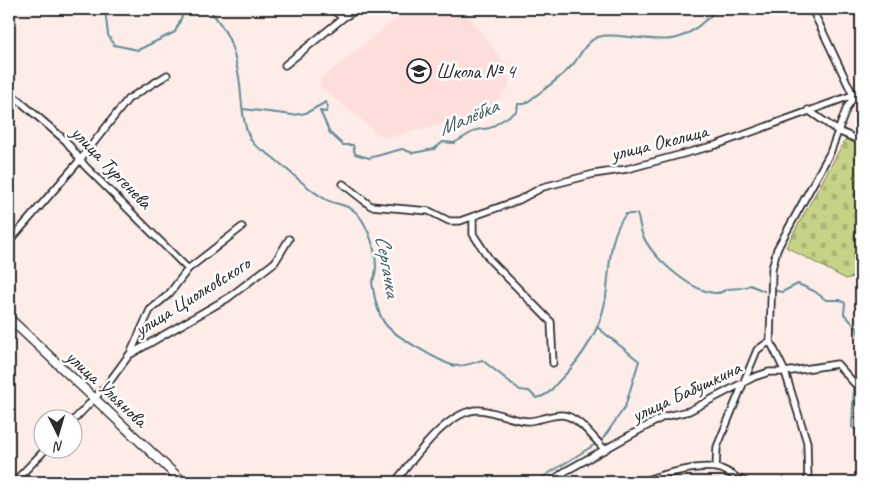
<svg xmlns="http://www.w3.org/2000/svg" width="870" height="491" viewBox="0 0 870 491" font-family="Caveat,sans-serif">
	<style>
		.built { fill: #fddeda }
		.cemetery { fill: url(#cemetery-stones); stroke: #787e58 }
		.lines { fill: none; stroke-linecap: round; stroke-linejoin: round }
		.stream { stroke: #5d8e92; stroke-width: 2 }
		.minor-casing { stroke: #2b2b2b; stroke-width: 9 }
		.secondary-casing { stroke: #2b2b2b; stroke-width: 11 }
		.minor { stroke: #fff; stroke-width: 5.5 }
		.secondary { stroke: #fff; stroke-width: 8 }
		.labels { text-anchor: middle; stroke-width: 5; stroke-linejoin: round; paint-order: stroke }
		.poi-label { font-size: 20px; fill: #2b2b2b; stroke: #fff; text-anchor: start }
		.street-label { font-size: 20px; fill: #2b2b2b; stroke: #fff }
		.water-label { font-size: 21px; font-style: italic; fill: #445d5e; stroke: #fff }
	</style>
	<defs>
		<pattern id="cemetery-stones" width="16" height="16" patternUnits="userSpaceOnUse" patternTransform="scale(1.25)"><rect width="16" height="16" fill="#c6d286"/><path d="M2 7V4a2 2 0 0 1 4 0v3zM10 15v-3a2 2 0 0 1 4 0v3z" fill="#aab474"/></pattern>
	</defs>
	<rect width="100%" height="100%" fill="#feece9"/>
	<filter id="ink" filterUnits="userSpaceOnUse"><feTurbulence type="fractalNoise" baseFrequency=".02" numOctaves="2"/><feDisplacementMap in="SourceGraphic" scale="10" xChannelSelector="R" yChannelSelector="G"/><feConvolveMatrix kernelMatrix="1 2 1 2 8 2 1 2 1" color-interpolation-filters="sRGB"/></filter>
	<g filter="url(#ink)">
		<path class="built" d="M 409,9 L 463,9 L 504,63 L 510,85 L 492,106 L 465,119 L 384,138 L 320,86 L 321,79 Z"/>
		<path class="cemetery" d="M 849,139 L 861,146 L 861,275 L 846,279 L 786,247 L 845,140 Z"/>
		<g class="lines">
			<path class="stream" d="M 105,9 L 108,35 L 114,45 L 138,50 L 175,32 L 184,12 L 189,9
				M 209,9 C 229,33 233,45 239,77 C 242,95 241,127 253,143 C 257,148 266,152 271,156 C 289,170 305,188 325,199 C 333,204 345,204 353,210 C 369,221 383,266 372,282 C 374,296 377,314 386,325 C 395,336 439,361 452,365 C 461,368 474,363 482,360 L 520,390 L 529,391 L 536,398 C 551,395 551,388 562,378 C 581,359 600,330 605,302 C 611,272 606,239 626,214 L 637,214 C 640,222 640,230 643,236 C 653,258 692,293 717,293 C 721,293 725,290 728,289 C 736,288 743,289 750,285 L 764,291
				M 243,109 L 293,115 L 306,113 L 326,102 L 328,107 L 326,112 L 320,111 L 330,133 L 343,145 L 353,145 L 355,154 L 369,158 L 402,149 L 413,153 L 434,149 L 443,142 L 454,143 L 476,130 L 490,128 L 517,111 L 518,104 L 525,104 C 541,91 562,78 575,62 C 581,53 587,41 598,37 C 608,34 619,36 629,37 C 678,42 681,43 718,9
				M 776,291 L 782,292 L 798,284 L 814,291 L 826,300 L 840,300 L 845,303 L 844,314 L 857,328 L 860,339 L 856,382
				M 854,386 L 852,427 L 861,434
				M 535,482 L 602,440 L 625,407 L 639,361 L 597,327"/>
			<g class="minor-casing">
				<path id="minor" d="M 332,9 L 343,18 L 358,9
					M 474,9 L 477,9
					M 812,9 L 853,95
					M 285,65 L 343,18
					M 9,92 L 66,141 L 85,166 L 188,269
					M 808,110 L 838,131 L 861,141
					M 343,184 L 371,206 L 429,211 L 449,221 L 460,221 L 519,200 L 543,187 L 594,174 L 627,169 L 716,145 L 853,95
					M 473,218 L 473,234 L 490,260 L 551,322 L 553,363
					M 9,242 L 80,160 L 128,99 L 167,75
					M 130,354 L 150,310 L 169,294 L 188,269 L 242,227
					M 72,422 L 107,385 L 129,355 L 228,298 L 275,262 L 289,239
					M 716,468 L 717,447 L 757,350 L 770,341
					M 14,482 L 47,448
					M 395,482 C 413,460 448,409 479,410 C 495,411 511,420 527,421 C 538,421 550,415 561,415 C 578,415 594,439 605,450
					M 551,482 L 564,472 L 663,417 L 689,411 L 754,377 L 769,372 L 785,372 L 837,364 L 855,384 L 861,388
					M 641,482 C 659,475 702,463 721,469 C 730,472 737,479 746,482
					M 808,482 L 807,442 L 785,372 L 770,341 L 772,269 L 777,249 L 830,153 L 847,107 L 861,87"/>
			</g>
			<g class="secondary-casing">
				<path id="secondary" d="M 9,318 L 183,482"/>
			</g>
			<use href="#minor" class="minor"/>
			<use href="#secondary" class="secondary"/>
		</g>
	</g>
	<defs>
		<g id="school-ring" transform="scale(1.25)"><circle r="9.5" fill="#fff" stroke="#2b2b2b" stroke-width="1.5"/><path d="M0-5L7-2L0 1L-7-2ZM-4 1L0 2.5L4 1V4Q0 6-4 4Z" fill="#2b2b2b"/></g>
	</defs>
	<g fill-rule="evenodd">
		<use href="#school-ring" x="419" y="71"/>
	</g>
	<g class="labels">
		<g class="poi-label">
			<text x="436" y="78">Школа № 4</text>
		</g>
		<g class="street-label">
			<text transform="translate(659 142) rotate(-14)" y="7">улица Околица</text>
			<text transform="translate(112 167) rotate(46)" y="7">улица Тургенева</text>
			<text transform="translate(192 296) rotate(-32)" y="7">улица Циолковского</text>
			<text transform="translate(107 388) rotate(43)" y="7">улица Ульянова</text>
			<text transform="translate(686 391) rotate(-25)" y="7">улица Бабушкина</text>
		</g>
		<g class="water-label">
			<text transform="translate(468 117) rotate(-23)" y="7">Малёбка</text>
			<text transform="translate(388 266) rotate(80)" y="7">Сергачка</text>
		</g>
	</g>
	<rect width="870" height="491" fill="none" stroke="#fff" stroke-width="30"/>
	<rect x="15" y="15" width="840" height="461" fill="none" stroke="#2b2b2b" stroke-width="2" filter="url(#ink)"/>
	<g transform="translate(58 434) rotate(175)"><circle r="24" fill="#ffffff" stroke="#aaaaaa"/>
	<path d="M0-4L9 19L0 12L-9 19Z" fill="#2b2b2b"/>
	<text y="-8" font-size="14" font-weight="bold" text-anchor="middle" fill="#2b2b2b">N</text>
	</g>
</svg>
